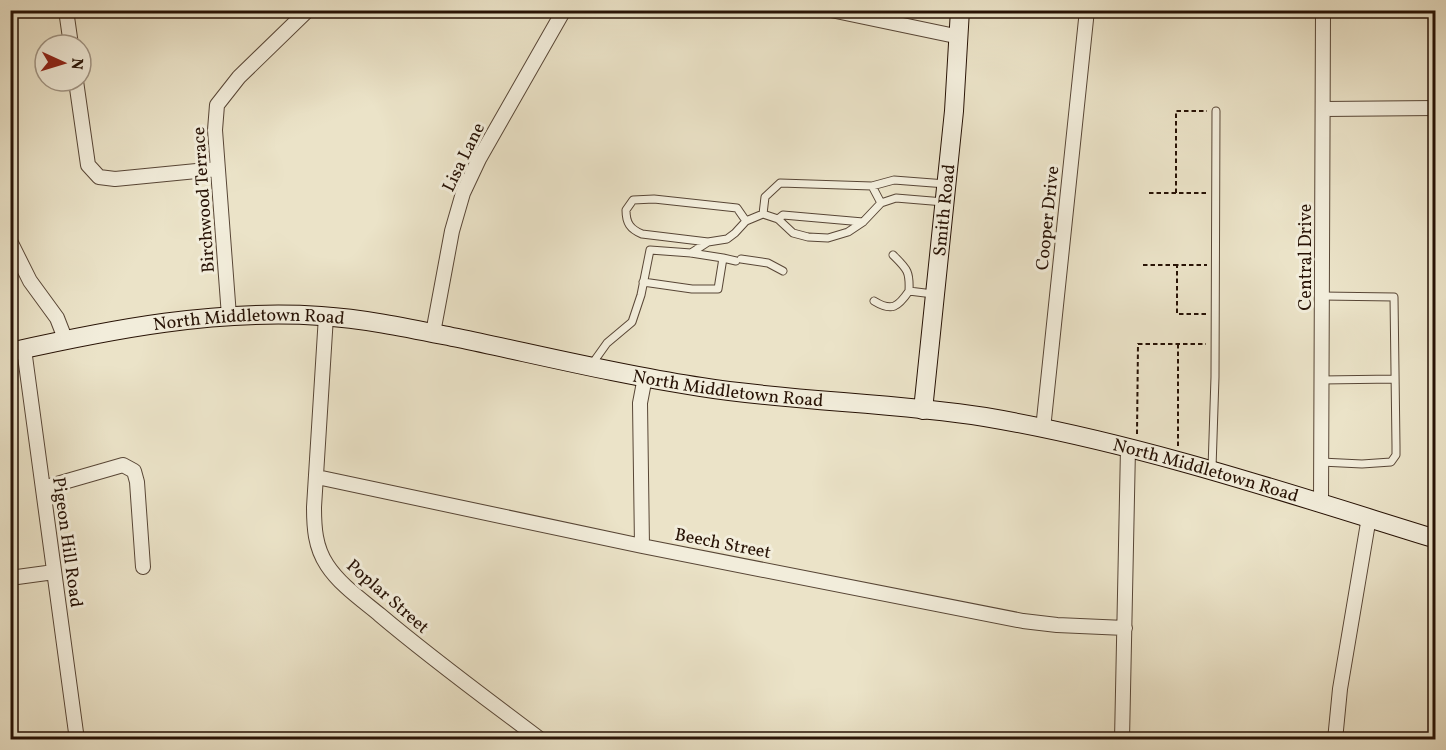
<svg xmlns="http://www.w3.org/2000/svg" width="1446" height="750" viewBox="0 0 1446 750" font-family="Vollkorn,serif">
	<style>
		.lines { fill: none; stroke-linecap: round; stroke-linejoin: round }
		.lane-casing { stroke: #584636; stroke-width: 9 }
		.street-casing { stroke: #584636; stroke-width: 16 }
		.secondary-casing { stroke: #271205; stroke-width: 20 }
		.path { stroke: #271205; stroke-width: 2; stroke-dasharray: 4.5 3; stroke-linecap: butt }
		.lane { stroke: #f2eddb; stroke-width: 7 }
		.street { stroke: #f2eddb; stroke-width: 14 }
		.secondary { stroke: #f2eddb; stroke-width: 18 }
		.labels { text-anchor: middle; stroke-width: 6; stroke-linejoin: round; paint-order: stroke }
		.street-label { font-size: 18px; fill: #271205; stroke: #f2eddb }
	</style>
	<rect width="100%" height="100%" fill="#ebe3c8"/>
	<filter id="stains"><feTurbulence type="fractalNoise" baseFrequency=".00333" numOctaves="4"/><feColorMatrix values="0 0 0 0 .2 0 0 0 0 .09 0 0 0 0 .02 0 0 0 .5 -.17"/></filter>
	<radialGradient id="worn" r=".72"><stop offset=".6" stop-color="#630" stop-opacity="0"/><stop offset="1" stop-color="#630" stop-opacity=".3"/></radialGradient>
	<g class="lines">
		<g class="lane-casing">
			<path id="lane" d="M 872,186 L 881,203
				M 763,214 L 765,197 L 780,183 L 872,186 L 894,180 L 946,184
				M 778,219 L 783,215 L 863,222
				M 708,242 L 642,234 C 630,229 626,223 626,210 L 633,200 L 654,199 L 737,208 L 746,221
				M 691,253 L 708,242 L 727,239 L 735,233 L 746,221 L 763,214 L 778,219 L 793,233 L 808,237 L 828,238 L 848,232 L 863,222 L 881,203 L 896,198 L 944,202
				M 893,255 C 907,269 910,271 909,291 L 933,294
				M 723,258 L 736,261
				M 741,259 L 768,263 L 783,271
				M 874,301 C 892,312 898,307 909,291
				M 592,364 L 607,343 L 632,322 L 641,295 L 650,250 L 691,253 L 723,258 L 718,289 L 692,289 L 643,282
				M 1322,380 L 1395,379
				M 1321,462 L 1362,464 L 1391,462 L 1396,455 L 1396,446 L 1394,297 L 1322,296
				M 1212,468 L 1215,377 L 1216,111"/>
		</g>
		<g class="street-casing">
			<path id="street" d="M 66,10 L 71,45
				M 831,10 L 960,37
				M 76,81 L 88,165 L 99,177 L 115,179 L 217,169
				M 1324,109 L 1436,108
				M 10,241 L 30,281 L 57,318 L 66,341
				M 229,316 L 215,130 L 217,105 L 239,77 L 308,10
				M 326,316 L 314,507 C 314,527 315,547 327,565 C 340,585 362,600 380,615 C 432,659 487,699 541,740
				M 433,333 L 452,231 L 463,193 L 479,159 L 564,10
				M 24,349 L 77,740
				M 1043,429 L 1087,10
				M 317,477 L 642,546 L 1023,621 L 1057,625 L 1125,628
				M 43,488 L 123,465 L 134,471 L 137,482 L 143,567
				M 1321,503 L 1323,10
				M 642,546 L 640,403 L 645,377
				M 10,578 L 54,572
				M 1122,740 L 1128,448
				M 1335,740 L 1340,689 L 1369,517"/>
		</g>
		<g class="secondary-casing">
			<g id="secondary">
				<path id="s1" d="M 10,352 C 113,329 216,309 321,316 C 367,319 413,329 458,338 C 539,355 620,375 701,387 C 795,402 891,402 985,417 C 1138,443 1287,493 1436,539"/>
				<path id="s2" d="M 923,410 L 954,111 L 960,10"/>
			</g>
		</g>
		<path class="path" d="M 1149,193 L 1176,193
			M 1206,193 L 1176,193 L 1176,111 L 1207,111
			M 1143,265 L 1177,265
			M 1206,314 L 1177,314 L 1177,265 L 1207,265
			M 1178,344 L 1178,446
			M 1137,434 L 1138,344 L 1206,344"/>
		<use href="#lane" class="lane"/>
		<use href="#street" class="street"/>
		<use href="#secondary" class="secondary"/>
	</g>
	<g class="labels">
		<g class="street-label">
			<text transform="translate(463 157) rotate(-64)" y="6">Lisa Lane</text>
			<text transform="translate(203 200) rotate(-94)" y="6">Birchwood Terrace</text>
			<text dy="6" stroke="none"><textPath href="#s2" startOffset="201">Smith Road</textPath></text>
			<text transform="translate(1047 218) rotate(-84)" y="6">Cooper Drive</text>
			<text transform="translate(1305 257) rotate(-90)" y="6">Central Drive</text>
			<text dy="6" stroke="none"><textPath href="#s1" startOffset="242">North Middletown Road</textPath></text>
			<text dy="6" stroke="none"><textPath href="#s1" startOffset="728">North Middletown Road</textPath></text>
			<text dy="6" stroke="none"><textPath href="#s1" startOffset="1214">North Middletown Road</textPath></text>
			<text transform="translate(68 542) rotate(82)" y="6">Pigeon Hill Road</text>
			<text transform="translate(723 543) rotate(11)" y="6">Beech Street</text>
			<text transform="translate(388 596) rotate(41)" y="6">Poplar Street</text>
		</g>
	</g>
	<rect width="1446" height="750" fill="none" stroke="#ebe3c8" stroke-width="36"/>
	<rect x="12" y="12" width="1422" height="726" fill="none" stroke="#271205" stroke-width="3"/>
	<rect x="18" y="18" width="1410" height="714" fill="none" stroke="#271205" stroke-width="1.5"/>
	<g transform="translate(63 63) rotate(94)"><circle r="28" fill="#f2eddb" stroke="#a19585" stroke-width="1.5"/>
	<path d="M0-4.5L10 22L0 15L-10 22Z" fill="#8f2418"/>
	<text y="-9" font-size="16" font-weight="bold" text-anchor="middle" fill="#271205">N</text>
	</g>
	<rect width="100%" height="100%" filter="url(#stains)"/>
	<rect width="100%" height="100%" fill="url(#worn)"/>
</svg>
